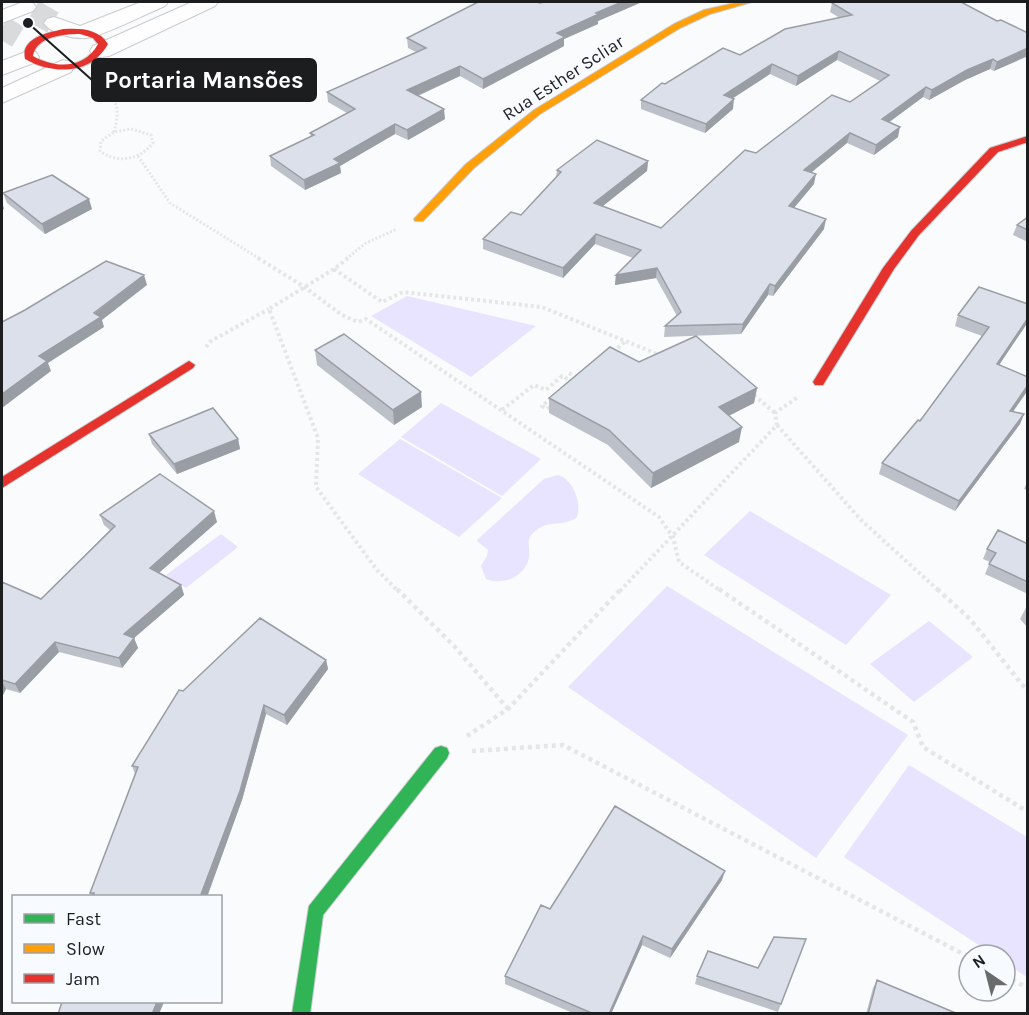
<svg xmlns="http://www.w3.org/2000/svg" width="1029" height="1015" viewBox="0 0 1029 1015" font-family="Karla,sans-serif">
	<style>
		.green { fill: #e8e3fe }
		.lines { fill: none; stroke-linecap: round; stroke-linejoin: round }
		.street-tunnel { stroke: #d8dadc; stroke-width: 23; stroke-dasharray: 23 11; stroke-linecap: butt }
		.street-casing { stroke: #c9cbcd; stroke-width: 2 }
		.fast-casing { stroke: #c9cbcd; stroke-width: 2 }
		.slow-casing { stroke: #c9cbcd; stroke-width: 2 }
		.jam-casing { stroke: #c9cbcd; stroke-width: 2 }
		.path-far2 { stroke: #e5e7e7; stroke-width: 3; stroke-dasharray: 2 2; stroke-linecap: butt }
		.path-far1 { stroke: #e5e7e7; stroke-width: 4; stroke-dasharray: 3 3; stroke-linecap: butt }
		.path { stroke: #e5e7e7; stroke-width: 4.5; stroke-dasharray: 4 4; stroke-linecap: butt }
		.street { fill: #fefeff; fill-rule: evenodd }
		.fast { fill: #30b455; fill-rule: evenodd }
		.slow { fill: #ff9f0a; fill-rule: evenodd }
		.jam { fill: #e5322d; fill-rule: evenodd }
		.wall { fill: #bcc1c9 }
		.shaded-wall { fill: #999da4 }
		.building { fill: #dbe0ea; stroke: #999da4; stroke-width: 1.5 }
		.labels { text-anchor: middle; stroke-width: 4.5; stroke-linejoin: round; paint-order: stroke }
		.far-street-label { font-size: 18px; fill: #1c1d1f; stroke: #f7fbff }
		.leader { fill: none; stroke: #1c1d1f; stroke-width: 2 }
		.callout-dot { fill: #1c1d1f; stroke: #f7fbff; stroke-width: 2 }
		.callout { fill: #1c1d1f; stroke: #1c1d1f; stroke-width: 2 }
		.callout-label { font-size: 24px; text-anchor: middle; font-weight: bold; fill: #fff }
	</style>
	<rect width="100%" height="100%" fill="#f9fbfd"/>
	<path class="green" d="M 407,296 L 536,326 L 471,377 L 371,316 Z
		M 441,403 L 541,459 L 502,496 L 401,437 Z
		M 400,439 L 502,498 L 459,537 L 358,474 Z
		M 558,475 C 573,479 582,503 577,517 C 565,527 550,520 538,529 C 523,539 531,544 529,557 C 526,577 502,586 486,579 L 481,566 L 487,556 L 488,550 L 477,541 L 478,539 L 544,479 Z
		M 750,511 L 891,595 L 846,645 L 704,555 Z
		M 221,534 L 238,547 L 186,588 L 166,575 Z
		M 667,586 L 908,735 L 816,858 L 568,687 Z
		M 929,621 L 973,657 L 914,702 L 870,664 Z
		M 909,765 L 1027,837 L 1027,977 L 1005,963 L 1005,955 L 994,955 L 844,857 Z"/>
	<g class="lines">
		<path class="street-tunnel" d="M 33,11 L 54,23
			M 2,27 L 18,37"/>
		<g class="street-casing">
			<path id="street" d="M 23,2 L 33,3 L 36,7 L 33,11 L 2,23 L 2,10 Z
				M 141,2 L 168,2 L 165,6 C 148,13 101,37 86,38 C 74,39 51,34 44,23 L 47,19 L 54,17 L 80,26 Z
				M 192,2 L 218,2 L 215,6 L 109,56 L 101,57 L 93,56 L 90,51 L 93,46 Z
				M 28,51 L 36,52 L 39,57 L 36,62 L 2,75 L 2,61 Z
				M 63,60 L 71,62 L 74,67 L 71,72 L 2,103 L 2,88 Z"/>
		</g>
		<g class="fast-casing">
			<path id="fast" d="M 441,746 L 447,748 L 449,753 L 447,758 L 323,915 L 310,1014 L 292,1014 L 309,906 L 435,748 Z"/>
		</g>
		<g class="slow-casing">
			<path id="slow" d="M 739,2 L 752,2 L 710,14 L 680,28 L 540,114 L 474,168 L 423,221 L 415,221 L 414,219 L 466,164 L 534,110 L 674,24 L 704,10 Z"/>
		</g>
		<g class="jam-casing">
			<path id="jam" d="M 63,29 C 80,28 98,28 108,44 C 91,75 53,75 25,59 C 20,38 48,33 63,29 ZM 80,34 L 93,38 L 98,44 C 85,69 55,69 33,56 C 36,36 64,34 80,34 Z
				M 1028,136 L 1028,142 L 998,152 L 919,235 L 894,269 L 823,385 L 815,385 L 813,382 L 883,268 L 911,231 L 990,148 Z
				M 189,361 L 195,365 L 193,368 L 2,488 L 2,477 Z"/>
		</g>
		<path class="path-far2" d="M 97,82 C 117,101 121,105 114,132
			M 131,129 L 151,135 L 153,143 C 140,160 117,164 100,151 L 101,141 L 114,132 Z
			M 138,156 L 170,203 L 260,259
			M 346,259 L 366,243 L 397,229"/>
		<path class="path-far1" d="M 258,258 L 303,286 L 342,315 L 358,322 L 366,319 L 659,517 L 673,537 L 679,562 L 721,591
			M 348,258 L 334,269 L 269,309 L 318,438 L 316,487 L 377,570 L 398,591
			M 334,269 L 382,302 L 403,292 L 542,307 L 662,356
			M 206,347 L 211,341 L 269,309
			M 613,352 L 626,341
			M 569,373 L 579,379
			M 754,395 L 775,413
			M 551,398 L 542,406 L 547,409 L 553,404
			M 502,410 L 534,385 L 546,390 L 562,376 L 571,381 L 568,383
			M 777,425 L 861,520 L 939,591
			M 620,591 L 777,425 L 775,413 L 798,397"/>
		<path class="path" d="M 397,589 L 455,647 L 508,709
			M 719,589 L 913,722 L 923,747 L 1028,812
			M 937,589 L 970,619 L 1028,692
			M 467,736 L 508,709 L 621,589
			M 472,751 L 563,745 L 969,957
			M 1005,976 L 1028,988"/>
		<use href="#street" class="street"/>
		<use href="#fast" class="fast"/>
		<use href="#slow" class="slow"/>
		<use href="#jam" class="jam"/>
	</g>
	<path class="wall" d="M 544,2 L 642,2 L 598,21 L 598,24 L 564,39 L 564,46 L 483,89 L 460,76 L 418,96 L 445,119 L 408,140 L 395,134 L 340,166 L 341,173 L 305,190 L 271,166 L 270,156 L 311,137 L 310,133 L 347,113 L 328,102 L 327,92 L 416,52 L 408,48 L 407,38 Z
		M 832,3 L 997,21 L 1028,33 L 994,71 L 990,69 L 965,80 L 929,100 L 923,97 L 889,122 L 898,137 L 874,155 L 847,143 L 812,172 L 814,184 L 794,208 L 824,229 L 773,296 L 768,295 L 741,334 L 664,337 L 665,326 L 677,316 L 656,278 L 615,285 L 616,275 L 633,258 L 595,244 L 563,278 L 483,249 L 483,239 L 521,215 L 556,177 L 557,170 L 648,161 L 647,171 L 602,206 L 661,228 L 756,153 L 850,102 L 880,81 L 837,60 L 796,86 L 770,74 L 732,99 L 733,109 L 705,133 L 641,109 L 641,100 L 665,84 L 840,18 L 830,12 Z
		M 3,193 L 92,209 L 45,234 L 7,203 Z
		M 1028,217 L 1028,242 L 1013,235 L 1017,225 Z
		M 958,315 L 1028,322 L 999,365 L 1028,377 L 1028,390 L 1013,412 L 1024,414 L 1020,424 L 955,511 L 879,474 L 882,463 L 920,421 L 982,336 L 955,326 Z
		M 315,350 L 422,407 L 394,425 L 317,365 Z
		M 639,362 L 757,388 L 754,403 L 729,416 L 739,442 L 651,488 L 608,445 L 549,413 L 549,398 Z
		M 149,434 L 238,439 L 240,449 L 177,474 L 152,444 Z
		M 1028,480 L 1028,490 L 1024,489 Z
		M 100,515 L 217,522 L 159,573 L 181,585 L 184,595 L 134,638 L 138,648 L 122,668 L 59,652 L 20,693 L 6,689 L 2,697 L 2,582 L 41,599 L 110,530 L 104,525 Z
		M 1028,544 L 1028,594 L 985,574 L 990,562 L 983,559 L 987,549 Z
		M 1028,604 L 1028,628 L 1020,619 Z
		M 326,660 L 328,669 L 287,725 L 266,714 L 242,800 L 207,897 L 92,897 L 90,893 L 135,774 L 132,766 L 183,691 Z
		M 722,880 L 670,958 L 642,945 L 611,1014 L 575,1014 L 505,984 L 505,976 L 550,909 Z
		M 806,939 L 778,1012 L 695,984 L 697,976 L 758,968 Z
		M 877,980 L 958,1014 L 866,1014 L 873,988 Z"/>
	<path class="shaded-wall" d="M 622,2 L 642,2 L 598,21 L 598,24 L 564,39 L 564,46 L 483,89 L 483,79 L 557,33 L 596,13 Z
		M 1028,48 L 1028,56 L 994,71 L 997,62 Z
		M 839,51 L 837,60 L 796,86 L 798,76 Z
		M 993,59 L 990,69 L 965,80 L 929,100 L 932,90 L 967,70 Z
		M 772,64 L 770,74 L 722,105 L 724,95 Z
		M 460,66 L 460,76 L 408,100 L 407,90 Z
		M 926,87 L 923,97 L 880,129 L 882,119 Z
		M 734,99 L 733,109 L 705,133 L 706,124 Z
		M 444,109 L 445,119 L 408,140 L 407,130 Z
		M 395,124 L 395,134 L 340,166 L 341,173 L 305,190 L 304,180 L 334,159 Z
		M 900,127 L 898,137 L 874,155 L 876,145 Z
		M 850,133 L 847,143 L 802,180 L 804,170 Z
		M 648,161 L 647,171 L 593,214 L 594,203 Z
		M 816,174 L 814,184 L 787,216 L 789,206 Z
		M 89,199 L 92,209 L 45,234 L 42,224 Z
		M 2,201 L 4,209 L 2,210 Z
		M 826,219 L 824,229 L 773,296 L 775,286 Z
		M 596,234 L 595,244 L 563,278 L 563,268 Z
		M 657,268 L 656,278 L 615,285 L 616,275 Z
		M 144,275 L 147,285 L 102,320 L 104,327 L 48,363 L 51,371 L 2,408 L 2,394 L 39,356 Z
		M 770,284 L 768,295 L 741,334 L 743,324 Z
		M 1028,318 L 1028,322 L 993,374 L 997,364 Z
		M 1028,385 L 1028,390 L 1006,421 L 1010,411 Z
		M 757,388 L 754,403 L 716,422 L 719,407 Z
		M 421,392 L 422,407 L 394,425 L 393,410 Z
		M 1024,414 L 1020,424 L 955,511 L 959,501 Z
		M 742,427 L 739,442 L 651,488 L 653,473 Z
		M 238,439 L 240,449 L 177,474 L 174,464 Z
		M 214,511 L 217,522 L 153,578 L 150,568 Z
		M 181,585 L 184,595 L 134,638 L 138,648 L 122,668 L 119,658 L 124,634 Z
		M 55,642 L 59,652 L 20,693 L 15,684 Z
		M 326,660 L 328,669 L 287,725 L 284,715 Z
		M 2,681 L 6,689 L 2,697 Z
		M 264,705 L 266,714 L 242,800 L 207,897 L 200,897 Z
		M 725,871 L 722,880 L 670,958 L 672,949 Z
		M 643,936 L 642,945 L 611,1014 L 609,1014 Z
		M 157,1002 L 164,1002 L 159,1014 L 152,1014 Z"/>
	<path class="building" d="M 478,2 L 537,2 L 540,3 L 544,2 L 622,2 L 596,13 L 599,14 L 557,33 L 565,37 L 483,79 L 460,66 L 407,90 L 444,109 L 407,130 L 395,124 L 334,159 L 340,163 L 304,180 L 270,156 L 314,135 L 310,133 L 355,109 L 327,92 L 426,48 L 407,38 Z
		M 835,2 L 961,2 L 997,21 L 1001,20 L 1028,33 L 1028,48 L 997,62 L 993,59 L 967,70 L 932,90 L 926,87 L 882,119 L 900,127 L 876,145 L 850,133 L 804,170 L 816,174 L 789,206 L 826,219 L 775,286 L 770,284 L 743,324 L 665,326 L 681,312 L 657,268 L 616,275 L 641,250 L 596,234 L 563,268 L 483,239 L 511,212 L 521,215 L 561,172 L 557,170 L 597,140 L 648,161 L 594,203 L 661,228 L 745,150 L 756,153 L 832,95 L 850,102 L 889,75 L 839,51 L 798,76 L 772,64 L 724,95 L 734,99 L 706,124 L 641,100 L 662,83 L 665,84 L 723,48 L 740,55 L 785,29 L 852,15 L 832,3 Z
		M 52,175 L 89,199 L 42,224 L 3,193 Z
		M 1028,217 L 1028,230 L 1017,225 Z
		M 106,261 L 144,275 L 94,313 L 101,317 L 39,356 L 47,361 L 2,394 L 2,322 L 25,310 Z
		M 979,287 L 1028,304 L 1028,318 L 997,364 L 1028,377 L 1028,385 L 1010,411 L 1024,414 L 959,501 L 882,463 L 918,420 L 920,421 L 989,327 L 958,315 Z
		M 344,334 L 421,392 L 393,410 L 315,350 Z
		M 696,336 L 757,388 L 719,407 L 742,427 L 653,473 L 609,430 L 549,398 L 610,347 L 639,362 Z
		M 213,408 L 238,439 L 174,464 L 149,434 Z
		M 160,474 L 214,511 L 150,568 L 181,585 L 124,634 L 134,638 L 119,658 L 55,642 L 15,684 L 2,680 L 2,582 L 41,599 L 115,526 L 100,515 Z
		M 998,530 L 1028,544 L 1028,582 L 989,564 L 996,553 L 987,549 Z
		M 260,618 L 326,660 L 284,715 L 264,705 L 240,791 L 200,897 L 93,897 L 94,893 L 90,893 L 138,767 L 132,766 L 179,690 L 183,691 Z
		M 615,806 L 725,871 L 672,949 L 643,936 L 609,1014 L 594,1014 L 505,976 L 541,905 L 550,909 Z
		M 774,937 L 806,939 L 781,1004 L 697,976 L 708,951 L 758,968 Z
		M 877,980 L 958,1014 L 868,1014 Z
		M 62,1002 L 157,1002 L 152,1014 L 58,1014 Z"/>
	<g class="labels">
		<g class="far-street-label">
			<text transform="translate(563 78) rotate(-33)" y="6">Rua Esther Scliar</text>
		</g>
	</g>
	<path class="leader" d="M28 23L92 80"/>
	<circle class="callout-dot" cx="28" cy="23" r="6"/>
	<rect class="callout" x="92" y="59" width="224" height="42" rx="6"/>
	<g class="callout-label">
		<text x="204" y="88">Portaria Mansões</text>
	</g>
	<rect width="1029" height="1015" fill="none" stroke="#1c1d1f" stroke-width="6"/>
	<rect x="12" y="895" width="210" height="108" fill="#f7fbff" stroke="#9fa2a5" stroke-width="1.5"/>
	<rect x="24" y="914" width="30" height="9" fill="#30b455" stroke="#9fa2a5" stroke-width="1.5"/>
	<text x="66" y="925" font-size="18" fill="#1c1d1f">Fast</text>
	<rect x="24" y="944" width="30" height="9" fill="#ff9f0a" stroke="#9fa2a5" stroke-width="1.5"/>
	<text x="66" y="955" font-size="18" fill="#1c1d1f">Slow</text>
	<rect x="24" y="974" width="30" height="9" fill="#e5322d" stroke="#9fa2a5" stroke-width="1.5"/>
	<text x="66" y="985" font-size="18" fill="#1c1d1f">Jam</text>
	<g transform="translate(987 973) rotate(325)"><circle r="28" fill="#f7fbff" stroke="#9fa2a5" stroke-width="1.5"/>
	<path d="M0-4.5L10 22L0 15L-10 22Z" fill="#696b6d"/>
	<text y="-9" font-size="16" font-weight="bold" text-anchor="middle" fill="#1c1d1f">N</text>
	</g>
</svg>
